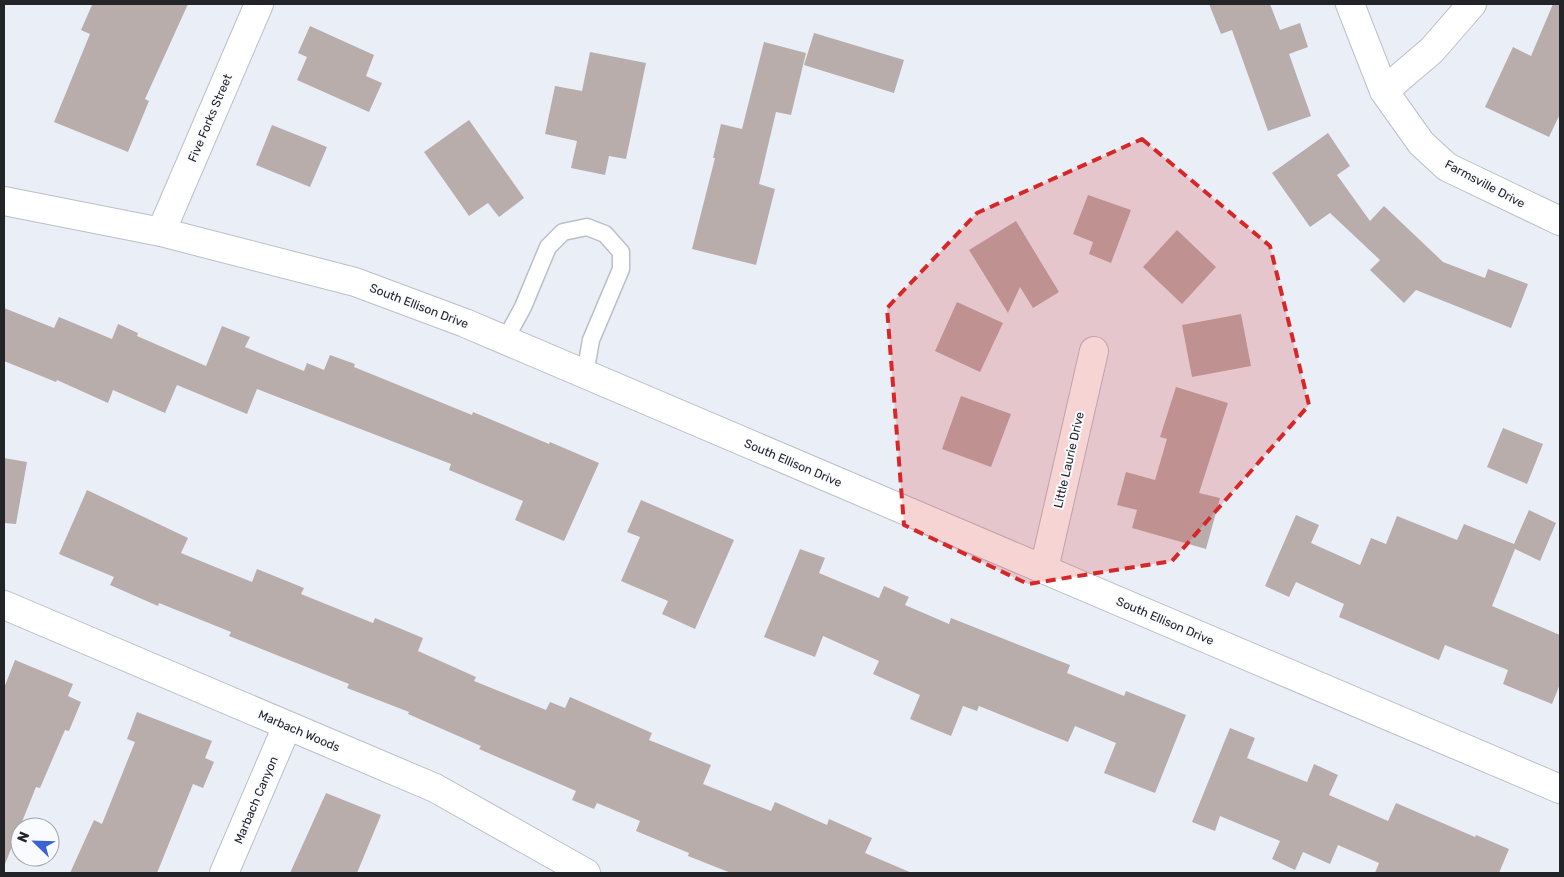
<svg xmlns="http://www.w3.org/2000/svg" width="1564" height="877" viewBox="0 0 1564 877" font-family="Rubik,sans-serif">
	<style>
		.building { fill: #b9adac }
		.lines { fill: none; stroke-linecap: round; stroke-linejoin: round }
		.service-casing { stroke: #bbbfc8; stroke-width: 19 }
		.minor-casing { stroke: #bbbfc8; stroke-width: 30 }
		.tertiary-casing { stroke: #bbbfc8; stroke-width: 30 }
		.service { stroke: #fff; stroke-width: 16 }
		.minor { stroke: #fff; stroke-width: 28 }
		.tertiary { stroke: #fff; stroke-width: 28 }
		.marked { fill: #d62828; fill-opacity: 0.2; stroke: #d62828; stroke-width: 4; stroke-dasharray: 10 6; stroke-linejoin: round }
		.labels { text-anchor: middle; stroke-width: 4; stroke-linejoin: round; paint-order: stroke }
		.street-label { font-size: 12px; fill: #232428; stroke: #f9fbff }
	</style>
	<rect width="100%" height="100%" fill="#eaeef7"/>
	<path class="building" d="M 188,4 L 145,99 L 149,101 L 128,152 L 54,122 L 90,34 L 81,30 L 92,5 Z
		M 1209,4 L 1270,4 L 1280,30 L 1300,23 L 1308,47 L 1289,54 L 1311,116 L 1268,131 L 1232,30 L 1221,34 Z
		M 1553,4 L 1560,4 L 1560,114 L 1549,137 L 1485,107 L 1513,47 L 1531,56 Z
		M 310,26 L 374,55 L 366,76 L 382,83 L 369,112 L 297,80 L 307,57 L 298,53 Z
		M 814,33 L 904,60 L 894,93 L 804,65 Z
		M 764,42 L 806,53 L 791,115 L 776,112 L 759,184 L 775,189 L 756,265 L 692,249 L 715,158 L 713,158 L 721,124 L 742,129 Z
		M 590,52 L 646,63 L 626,159 L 609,156 L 605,175 L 571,168 L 577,141 L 545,134 L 555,86 L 582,91 Z
		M 469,120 L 524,198 L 499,217 L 488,203 L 469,216 L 424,152 Z
		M 272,125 L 327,147 L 310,187 L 256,165 Z
		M 1328,133 L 1350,166 L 1337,175 L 1370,221 L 1384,206 L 1443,262 L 1485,278 L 1488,269 L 1528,284 L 1511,328 L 1416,290 L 1404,303 L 1370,270 L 1380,260 L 1330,213 L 1310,227 L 1272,173 Z
		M 1088,195 L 1131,210 L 1111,263 L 1089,254 L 1093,242 L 1073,234 Z
		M 1016,221 L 1059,292 L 1033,308 L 1020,287 L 1008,313 L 969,250 Z
		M 1177,230 L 1216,267 L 1182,304 L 1143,267 Z
		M 957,302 L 1003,323 L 980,372 L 935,351 Z
		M 4,308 L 54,328 L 59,317 L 112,339 L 118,324 L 138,333 L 137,336 L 206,366 L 222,326 L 250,337 L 245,347 L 304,371 L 307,363 L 324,370 L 330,355 L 355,364 L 354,367 L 472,415 L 473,412 L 549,444 L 550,442 L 599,463 L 564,541 L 515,520 L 523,501 L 449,470 L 451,464 L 257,389 L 247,414 L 177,385 L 165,413 L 113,390 L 108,403 L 57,380 L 56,382 L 4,361 Z
		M 1241,314 L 1251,366 L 1192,377 L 1182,325 Z
		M 1176,387 L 1228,403 L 1199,493 L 1220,498 L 1206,549 L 1132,528 L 1137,510 L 1117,505 L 1126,472 L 1155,480 L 1167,439 L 1160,437 Z
		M 961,396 L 1011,414 L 991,467 L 942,449 Z
		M 1503,428 L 1543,444 L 1527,484 L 1487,467 Z
		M 4,458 L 27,462 L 16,524 L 4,523 Z
		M 87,490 L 188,538 L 181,553 L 252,582 L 257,569 L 304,588 L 301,594 L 373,623 L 375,618 L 423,638 L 418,651 L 476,677 L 474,681 L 546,710 L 550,702 L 565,708 L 570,697 L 652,733 L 649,740 L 711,765 L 703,784 L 771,811 L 775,802 L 827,825 L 829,819 L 872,838 L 865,853 L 912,873 L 731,873 L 688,856 L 689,853 L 636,831 L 640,821 L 597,803 L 594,809 L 572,800 L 576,791 L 479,749 L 481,746 L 408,714 L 409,712 L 347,688 L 349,684 L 229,636 L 231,632 L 159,603 L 158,606 L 110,585 L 114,577 L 59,554 Z
		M 641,500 L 734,540 L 695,629 L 662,614 L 668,601 L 621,581 L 640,537 L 627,532 Z
		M 1529,510 L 1556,523 L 1540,561 L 1515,549 L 1492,606 L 1560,635 L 1560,684 L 1552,704 L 1503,684 L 1508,670 L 1445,645 L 1439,660 L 1339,617 L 1344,604 L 1296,582 L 1289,597 L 1265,586 L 1296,515 L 1319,525 L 1311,543 L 1360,565 L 1371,538 L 1386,544 L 1397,516 L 1457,540 L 1464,524 L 1514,544 Z
		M 800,549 L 825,558 L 819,573 L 879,598 L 884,586 L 909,597 L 905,605 L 949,624 L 951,618 L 1070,665 L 1067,673 L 1124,696 L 1126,691 L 1186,715 L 1155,793 L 1104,773 L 1116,743 L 1075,726 L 1068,742 L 979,706 L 977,711 L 963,706 L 951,736 L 910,719 L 920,695 L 873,674 L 879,661 L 823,636 L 815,657 L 764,637 Z
		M 15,660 L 73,684 L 68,696 L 81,702 L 69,731 L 65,730 L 40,788 L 36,787 L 5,864 L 4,688 Z
		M 137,712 L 212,741 L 205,758 L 214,762 L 203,788 L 193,784 L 157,873 L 70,873 L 94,820 L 102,824 L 135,742 L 127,739 Z
		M 1230,728 L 1255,738 L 1247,758 L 1307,782 L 1314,764 L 1338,775 L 1329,795 L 1388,821 L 1396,803 L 1475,837 L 1476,835 L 1509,849 L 1499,873 L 1375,873 L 1379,863 L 1338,845 L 1330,864 L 1303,852 L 1295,870 L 1272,859 L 1280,841 L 1220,816 L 1215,831 L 1192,822 Z
		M 326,793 L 381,815 L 357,873 L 290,873 Z"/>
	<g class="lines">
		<g class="service-casing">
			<path id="service" d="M 505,340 L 523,307 L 548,247 L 563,232 L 587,227 L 605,234 L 621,252 L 621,269 L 591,340 L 585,374"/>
		</g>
		<g class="minor-casing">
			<path id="minor" d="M 1350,4 L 1384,91 L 1421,143 L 1447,167 L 1560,221
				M 1384,91 L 1432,50 L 1472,4
				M 161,232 L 259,4
				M 1044,569 L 1094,351
				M 4,605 L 435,788 L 586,873
				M 224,873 L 287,726"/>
		</g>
		<g class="tertiary-casing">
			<path id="tertiary" d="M 4,201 L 161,232 L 355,282 L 465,323 L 1560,789"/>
		</g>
		<use href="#service" class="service"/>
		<use href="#minor" class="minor"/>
		<use href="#tertiary" class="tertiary"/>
	</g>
	<path class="marked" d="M 1142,139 L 1270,246 L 1309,405 L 1172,561 L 1028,584 L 904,525 L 887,308 L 977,213 Z"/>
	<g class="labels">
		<g class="street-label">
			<text transform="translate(210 118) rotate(-67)" y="4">Five Forks Street</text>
			<text transform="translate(1485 184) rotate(28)" y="4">Farmsville Drive</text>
			<text transform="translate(419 306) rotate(21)" y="4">South Ellison Drive</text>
			<text transform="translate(1069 460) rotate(-77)" y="4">Little Laurie Drive</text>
			<text transform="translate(793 463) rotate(23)" y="4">South Ellison Drive</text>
			<text transform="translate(1165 621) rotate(23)" y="4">South Ellison Drive</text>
			<text transform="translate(299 731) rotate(23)" y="4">Marbach Woods</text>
			<text transform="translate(256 800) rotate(-67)" y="4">Marbach Canyon</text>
		</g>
	</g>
	<rect width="1564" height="877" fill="none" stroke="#232428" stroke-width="10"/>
	<g transform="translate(35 842) rotate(293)"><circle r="24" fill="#f9fbff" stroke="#a3a5a9"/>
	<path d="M0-4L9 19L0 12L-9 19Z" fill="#3963d3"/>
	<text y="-8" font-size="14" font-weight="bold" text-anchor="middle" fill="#232428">N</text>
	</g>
</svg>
